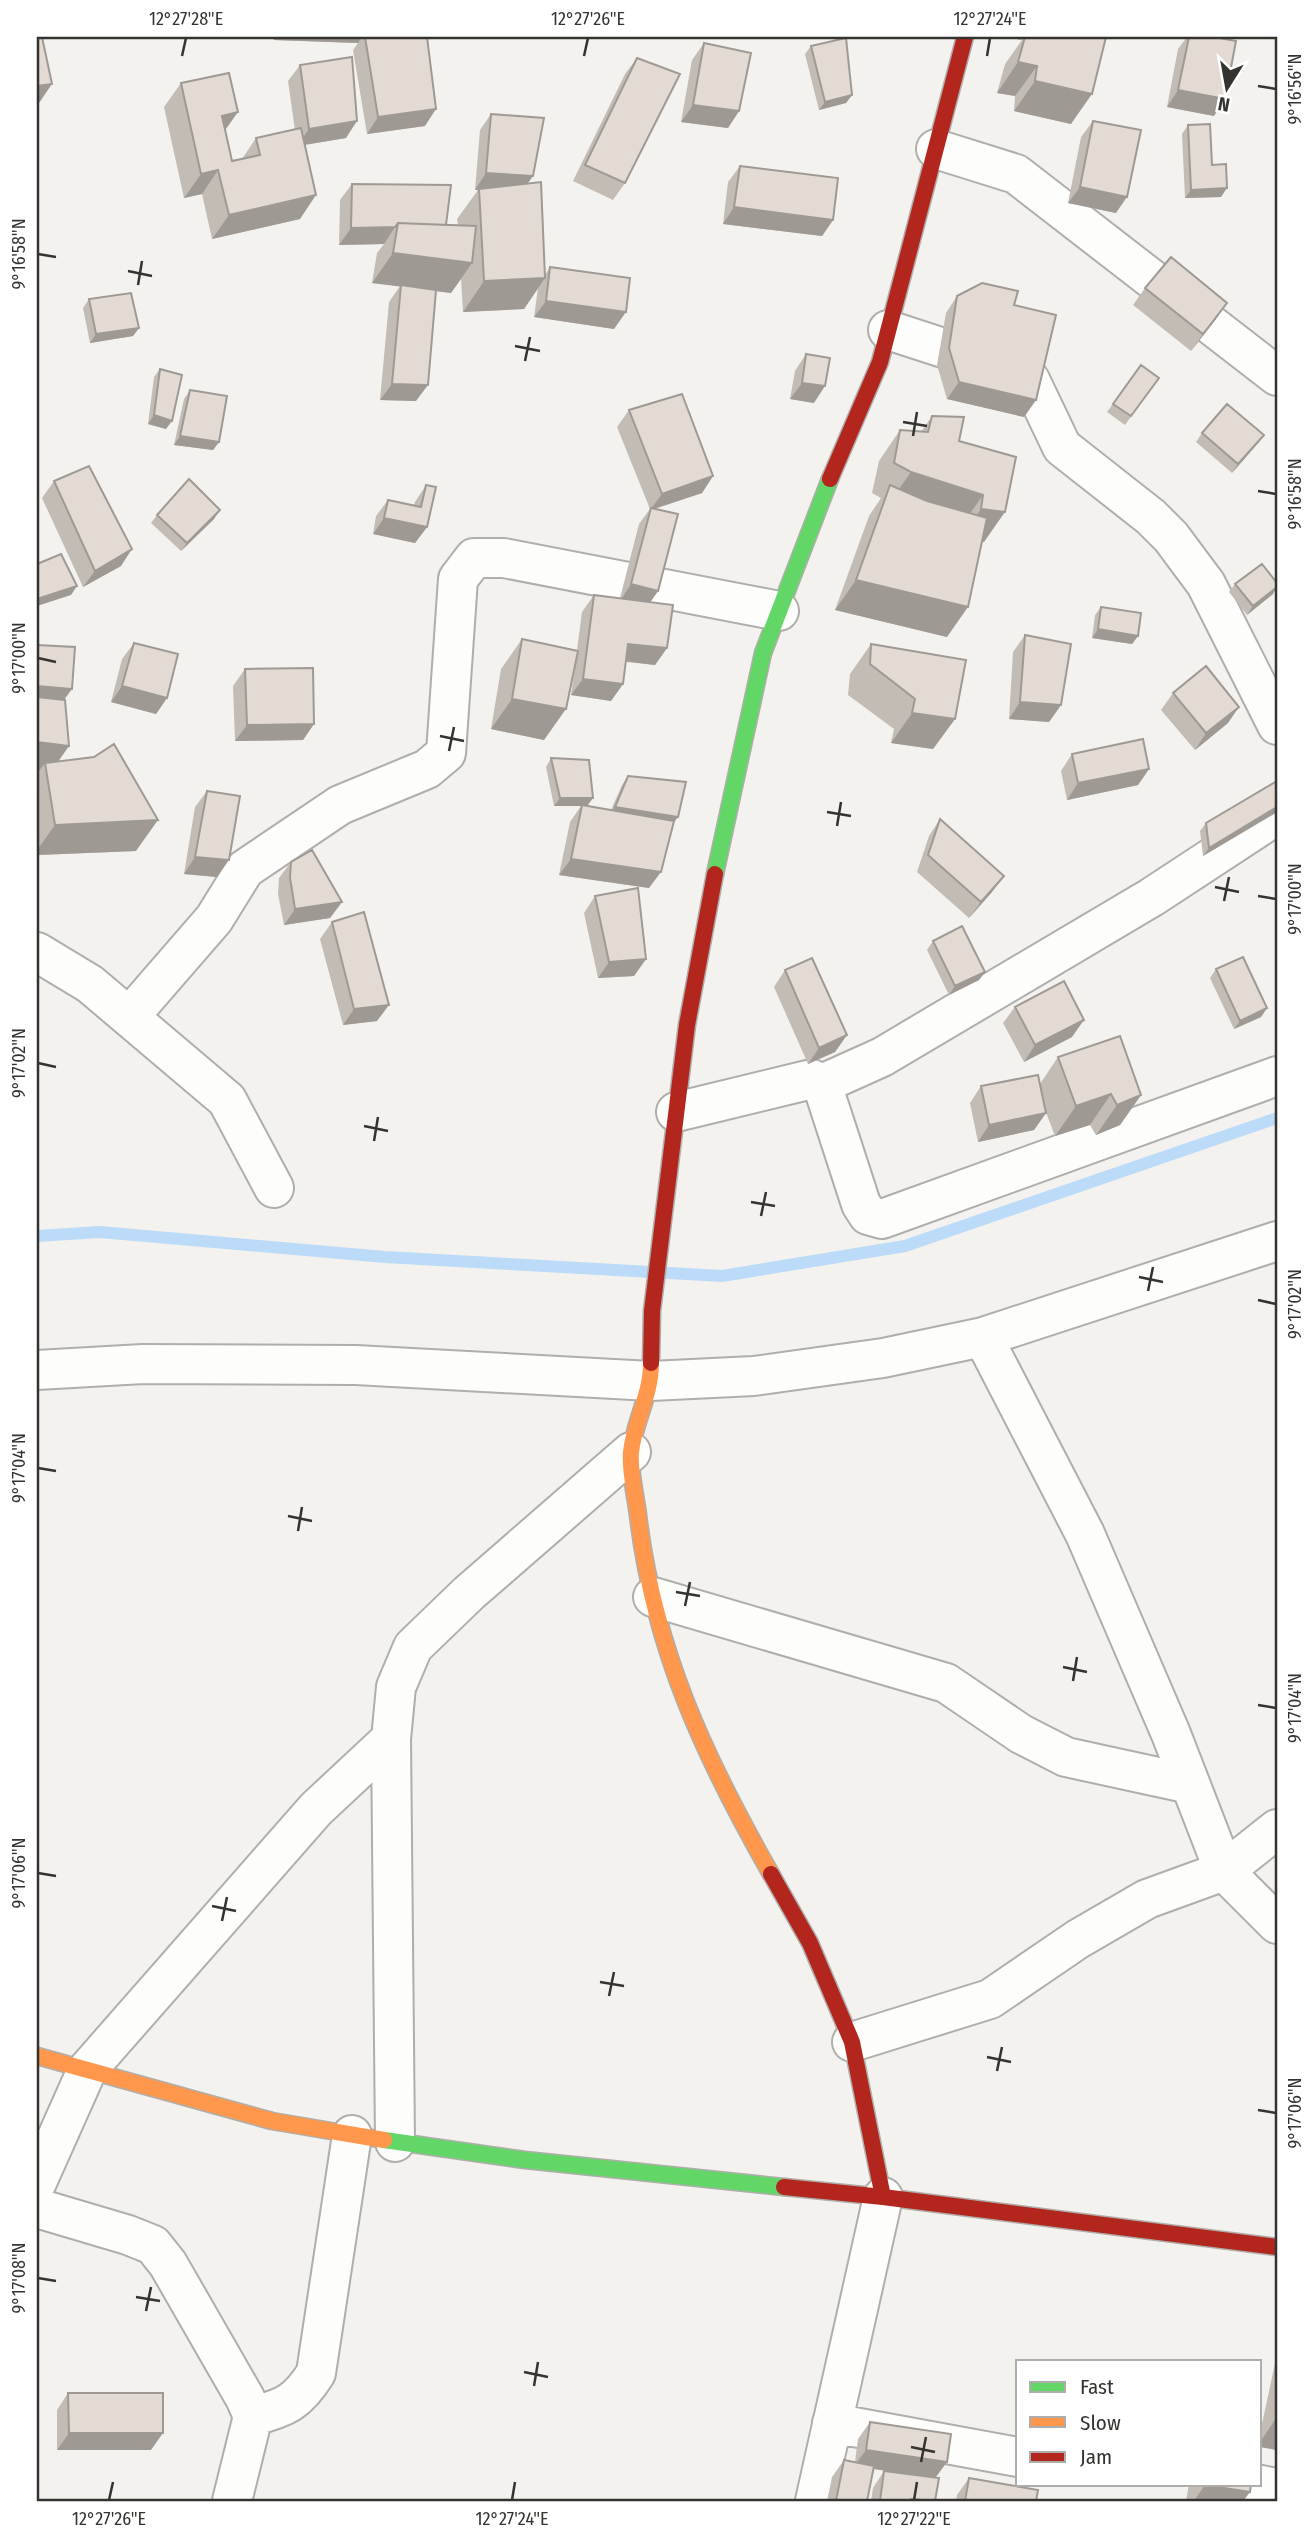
<svg xmlns="http://www.w3.org/2000/svg" width="1314" height="2538" viewBox="0 0 1314 2538" font-family="'Fira Sans Condensed',sans-serif">
	<style>
		.lines { fill: none; stroke-linecap: round; stroke-linejoin: round }
		.stream { stroke: #bbdbf8; stroke-width: 12 }
		.street-casing { stroke: #afaeab; stroke-width: 42 }
		.fast-casing { stroke: #afaeab; stroke-width: 19 }
		.slow-casing { stroke: #afaeab; stroke-width: 19 }
		.jam-casing { stroke: #afaeab; stroke-width: 19 }
		.street { stroke: #fdfdfc; stroke-width: 38 }
		.fast { stroke: #63d668; stroke-width: 16 }
		.slow { stroke: #ff974d; stroke-width: 16 }
		.jam { stroke: #b3261e; stroke-width: 16 }
		.wall { fill: #c3bcb5 }
		.shaded-wall { fill: #9f9994 }
		.building { fill: #e3dbd3; stroke: #9f9994; stroke-width: 2 }
		.ticks { fill: none; stroke: #343330; stroke-width: 2.5 }
		.neatline { fill: none; stroke: #343330; stroke-width: 2.5 }
		.ticks-label { font-size: 18px; text-anchor: middle; fill: #343330 }
	</style>
	<rect width="100%" height="100%" fill="#f4f2ee"/>
	<g class="lines">
		<path class="stream" d="M 37,1236 L 100,1232 L 385,1257 L 722,1276 L 905,1246 L 1277,1118"/>
		<g class="street-casing">
			<path id="street" d="M 936,149 L 1016,174 L 1277,376
				M 888,330 L 1020,373 L 1030,380 L 1062,447 L 1151,517 L 1171,537 L 1206,584 L 1277,725
				M 37,952 L 90,984 L 227,1100 L 274,1188
				M 129,1017 L 214,919 L 245,869 L 340,805 L 427,769 L 446,753 L 458,579 L 474,558 L 504,558 L 779,611
				M 822,1084 L 882,1057 L 1152,897 L 1277,815
				M 676,1112 L 812,1079 L 822,1084 L 861,1204 L 868,1215 L 882,1219 L 1277,1076
				M 983,1337 L 1085,1534 L 1171,1734 L 1224,1871 L 1277,1924
				M 37,1370 L 143,1364 L 356,1365 L 651,1381 L 754,1376 L 883,1358 L 983,1337 L 1277,1241
				M 653,1597 L 946,1683 L 1021,1734 L 1066,1757 L 1190,1784
				M 852,2042 L 990,1999 L 1078,1939 L 1147,1899 L 1224,1871 L 1277,1829
				M 395,2142 L 391,1739 L 396,1687 L 413,1647 L 469,1593 L 631,1452
				M 37,2182 L 87,2070 L 316,1809 L 391,1739
				M 37,2208 L 128,2235 L 153,2245 L 168,2264 L 245,2398 L 253,2416 L 232,2501
				M 253,2416 C 285,2408 298,2402 316,2373 L 352,2135
				M 832,2423 L 1018,2457
				M 1255,2484 L 1277,2488
				M 815,2501 L 883,2197"/>
		</g>
		<g class="fast-casing">
			<path id="fast" d="M 715,874 L 763,653 L 830,479
				M 384,2140 L 525,2160 L 784,2187"/>
		</g>
		<g class="slow-casing">
			<path id="slow" d="M 651,1363 C 651,1396 634,1422 631,1452 C 629,1470 636,1497 638,1515 C 654,1650 705,1758 771,1874
				M 37,2056 L 272,2121 L 384,2140"/>
		</g>
		<g class="jam-casing">
			<path id="jam" d="M 830,479 L 880,362 L 965,37
				M 651,1363 L 652,1311 L 687,1025 L 715,874
				M 771,1874 L 810,1943 L 852,2042 L 883,2197
				M 784,2187 L 883,2197 L 1277,2247"/>
		</g>
		<use href="#street" class="street"/>
		<use href="#fast" class="fast"/>
		<use href="#slow" class="slow"/>
		<use href="#jam" class="jam"/>
	</g>
	<path class="wall" d="M 273,37 L 427,37 L 425,126 L 367,134 L 353,50 L 358,43 L 274,40 Z
		M 1018,37 L 1106,37 L 1071,124 L 1014,111 L 1015,96 L 997,93 L 1005,64 L 1022,40 L 1018,40 Z
		M 1187,37 L 1214,37 L 1214,116 L 1167,107 L 1178,49 Z
		M 704,43 L 739,111 L 728,128 L 681,122 L 692,60 Z
		M 811,46 L 852,95 L 846,103 L 819,110 L 805,54 Z
		M 637,58 L 625,183 L 613,200 L 573,181 L 625,74 Z
		M 300,65 L 346,138 L 305,145 L 300,219 L 212,239 L 202,194 L 184,198 L 164,107 L 181,83 L 225,130 L 232,161 L 242,159 L 256,138 L 295,130 L 288,81 Z
		M 491,114 L 533,176 L 528,183 L 545,275 L 550,267 L 614,329 L 534,317 L 538,288 L 524,309 L 463,312 L 461,279 L 451,293 L 436,291 L 416,401 L 380,400 L 389,302 L 400,286 L 372,283 L 377,253 L 384,244 L 339,245 L 340,200 L 352,184 L 446,225 L 458,225 L 457,219 L 478,190 L 475,190 L 480,130 Z
		M 1093,121 L 1116,213 L 1068,203 L 1081,137 Z
		M 1188,125 L 1212,165 L 1221,197 L 1185,198 L 1182,134 Z
		M 740,166 L 833,220 L 822,236 L 723,224 L 728,182 Z
		M 1145,288 L 1216,319 L 1191,351 L 1133,305 Z
		M 957,296 L 1014,305 L 1036,400 L 1024,417 L 947,399 L 937,365 L 946,313 Z
		M 89,299 L 139,328 L 133,336 L 90,343 L 83,308 Z
		M 806,354 L 814,403 L 790,399 L 795,371 Z
		M 1141,365 L 1159,378 L 1125,425 L 1107,412 Z
		M 160,369 L 166,429 L 148,424 L 154,377 Z
		M 190,390 L 219,442 L 213,450 L 174,445 L 184,399 Z
		M 629,410 L 713,476 L 702,493 L 655,509 L 658,591 L 650,602 L 667,648 L 655,665 L 626,662 L 623,684 L 611,701 L 571,695 L 576,660 L 544,740 L 491,729 L 501,669 L 522,639 L 577,650 L 582,612 L 594,595 L 620,598 L 639,524 L 650,509 L 617,427 Z
		M 932,416 L 959,441 L 1016,457 L 984,542 L 982,542 L 947,637 L 835,610 L 869,516 L 881,498 L 872,493 L 879,461 L 900,430 L 921,432 Z
		M 1202,433 L 1258,443 L 1232,473 L 1196,442 Z
		M 54,481 L 121,566 L 83,587 L 42,498 Z
		M 426,485 L 427,527 L 415,543 L 373,534 L 376,516 L 388,500 L 414,505 L 415,502 Z
		M 157,515 L 214,519 L 181,551 L 151,523 Z
		M 1235,584 L 1273,594 L 1247,615 L 1229,592 Z
		M 1101,607 L 1138,636 L 1132,644 L 1092,638 L 1095,615 Z
		M 1025,635 L 1061,705 L 1049,722 L 1009,719 L 1013,652 Z
		M 134,643 L 167,698 L 156,714 L 111,702 L 122,659 Z
		M 871,644 L 955,719 L 933,749 L 891,743 L 894,729 L 848,695 L 850,674 Z
		M 37,645 L 64,700 L 69,746 L 58,761 L 136,851 L 37,855 Z
		M 245,669 L 314,724 L 303,740 L 235,741 L 233,686 Z
		M 1173,693 L 1228,723 L 1195,750 L 1161,710 Z
		M 1072,754 L 1149,769 L 1138,785 L 1067,800 L 1061,771 Z
		M 551,758 L 593,798 L 587,806 L 611,810 L 622,785 L 628,776 L 674,823 L 649,888 L 559,875 L 570,822 L 581,806 L 554,806 L 546,767 Z
		M 1277,781 L 1277,812 L 1203,856 L 1200,831 L 1206,823 Z
		M 207,791 L 217,877 L 184,874 L 195,807 Z
		M 940,819 L 992,892 L 969,918 L 917,872 L 929,836 Z
		M 291,862 L 342,902 L 330,918 L 284,925 L 278,894 L 279,878 Z
		M 595,896 L 646,959 L 634,976 L 598,978 L 584,913 Z
		M 332,922 L 377,1021 L 343,1025 L 320,939 Z
		M 933,941 L 985,972 L 979,980 L 949,995 L 927,950 Z
		M 1216,969 L 1267,1008 L 1261,1017 L 1234,1029 L 1210,978 Z
		M 785,970 L 847,1035 L 835,1052 L 808,1064 L 774,987 Z
		M 1015,1007 L 1072,1037 L 1024,1062 L 1003,1023 Z
		M 1058,1057 L 1141,1095 L 1120,1125 L 1096,1135 L 1090,1125 L 1055,1136 L 1045,1110 L 1046,1113 L 1034,1130 L 978,1142 L 970,1103 L 981,1086 L 1040,1084 Z
		M 1277,2354 L 1277,2450 L 1260,2447 L 1260,2433 Z
		M 68,2393 L 151,2450 L 57,2450 L 57,2410 Z
		M 870,2422 L 947,2462 L 936,2477 L 935,2501 L 871,2501 L 873,2488 L 884,2471 L 905,2474 L 874,2469 L 867,2501 L 827,2501 L 832,2477 L 844,2460 L 855,2462 L 858,2439 Z
		M 969,2478 L 1036,2501 L 956,2501 L 957,2495 Z
		M 1189,2484 L 1251,2484 L 1250,2492 L 1243,2501 L 1186,2501 Z"/>
	<path class="shaded-wall" d="M 276,37 L 362,37 L 358,43 L 274,40 Z
		M 1018,62 L 1037,66 L 1015,96 L 997,93 Z
		M 1035,81 L 1092,94 L 1071,124 L 1014,111 Z
		M 52,84 L 37,106 L 37,86 Z
		M 1178,90 L 1225,99 L 1214,116 L 1167,107 Z
		M 852,95 L 846,103 L 819,110 L 825,102 Z
		M 693,105 L 739,111 L 728,128 L 681,122 Z
		M 436,109 L 425,126 L 367,134 L 378,117 Z
		M 238,112 L 221,136 L 222,116 Z
		M 357,121 L 346,138 L 297,146 L 309,129 Z
		M 218,170 L 202,194 L 184,198 L 201,174 Z
		M 486,173 L 533,176 L 521,192 L 475,190 Z
		M 1080,187 L 1127,197 L 1116,213 L 1068,203 Z
		M 1227,188 L 1221,197 L 1185,198 L 1191,190 Z
		M 316,195 L 300,219 L 212,239 L 229,215 Z
		M 734,207 L 833,220 L 822,236 L 723,224 Z
		M 395,227 L 384,244 L 339,245 L 351,228 Z
		M 393,253 L 472,263 L 451,293 L 372,283 Z
		M 545,278 L 524,309 L 463,312 L 484,281 Z
		M 546,301 L 626,312 L 614,329 L 534,317 Z
		M 1227,303 L 1216,319 L 1191,351 L 1203,334 Z
		M 139,328 L 133,336 L 90,343 L 96,334 Z
		M 959,382 L 1036,400 L 1024,417 L 947,399 Z
		M 802,383 L 825,386 L 814,403 L 790,399 Z
		M 392,384 L 428,385 L 416,401 L 380,400 Z
		M 154,415 L 172,421 L 166,429 L 148,424 Z
		M 1264,435 L 1258,443 L 1232,473 L 1238,464 Z
		M 180,436 L 219,442 L 213,450 L 174,445 Z
		M 911,472 L 983,495 L 962,525 L 890,502 Z
		M 713,476 L 702,493 L 650,510 L 662,494 Z
		M 981,509 L 1005,512 L 984,542 L 960,539 Z
		M 220,510 L 214,519 L 181,551 L 187,543 Z
		M 384,518 L 427,527 L 415,543 L 373,534 Z
		M 132,549 L 121,566 L 83,587 L 95,571 Z
		M 856,580 L 968,607 L 947,637 L 835,610 Z
		M 631,584 L 658,591 L 647,607 L 620,601 Z
		M 77,586 L 71,595 L 37,606 L 37,599 Z
		M 1277,587 L 1273,594 L 1247,615 L 1253,606 Z
		M 1098,629 L 1138,636 L 1132,644 L 1092,638 Z
		M 628,644 L 667,648 L 655,665 L 616,660 Z
		M 583,679 L 623,684 L 611,701 L 571,695 Z
		M 37,686 L 72,689 L 50,719 L 37,718 Z
		M 122,686 L 167,698 L 156,714 L 111,702 Z
		M 512,699 L 566,709 L 544,740 L 491,729 Z
		M 1020,702 L 1061,705 L 1049,722 L 1009,719 Z
		M 1239,707 L 1228,723 L 1195,750 L 1206,733 Z
		M 912,713 L 955,719 L 933,749 L 891,743 Z
		M 314,724 L 303,740 L 235,741 L 247,725 Z
		M 37,742 L 69,746 L 48,776 L 45,763 L 37,774 Z
		M 1149,769 L 1138,785 L 1067,800 L 1078,783 Z
		M 560,798 L 593,798 L 587,806 L 554,806 Z
		M 615,807 L 678,817 L 672,825 L 609,815 Z
		M 1277,807 L 1277,812 L 1203,856 L 1209,848 Z
		M 158,820 L 136,851 L 37,855 L 37,850 L 55,825 Z
		M 195,857 L 229,860 L 217,877 L 184,874 Z
		M 571,859 L 661,872 L 649,888 L 559,875 Z
		M 1004,876 L 992,892 L 969,918 L 981,902 Z
		M 342,902 L 330,918 L 284,925 L 295,909 Z
		M 646,959 L 634,976 L 598,978 L 609,962 Z
		M 985,972 L 979,980 L 949,995 L 955,986 Z
		M 389,1005 L 377,1021 L 343,1025 L 354,1009 Z
		M 1267,1008 L 1261,1017 L 1234,1029 L 1240,1021 Z
		M 1084,1020 L 1072,1037 L 1024,1062 L 1035,1045 Z
		M 847,1035 L 835,1052 L 808,1064 L 819,1048 Z
		M 1111,1094 L 1090,1125 L 1055,1136 L 1076,1106 Z
		M 1141,1095 L 1120,1125 L 1096,1135 L 1117,1105 Z
		M 1046,1113 L 1034,1130 L 978,1142 L 989,1125 Z
		M 1277,2417 L 1277,2450 L 1260,2447 L 1260,2442 Z
		M 69,2433 L 163,2433 L 151,2450 L 57,2450 Z
		M 866,2450 L 947,2462 L 935,2478 L 854,2466 Z
		M 1205,2485 L 1250,2492 L 1243,2501 L 1194,2501 Z"/>
	<path class="building" d="M 37,37 L 42,37 L 52,84 L 37,86 Z
		M 365,37 L 427,37 L 436,109 L 378,117 Z
		M 1025,37 L 1106,37 L 1092,94 L 1035,81 L 1037,66 L 1018,62 Z
		M 1189,37 L 1214,37 L 1236,41 L 1225,99 L 1178,90 Z
		M 846,38 L 852,95 L 825,102 L 811,46 Z
		M 704,43 L 751,53 L 739,111 L 693,105 Z
		M 352,57 L 357,121 L 309,129 L 300,65 Z
		M 637,58 L 680,74 L 625,183 L 585,165 Z
		M 229,73 L 238,112 L 222,116 L 232,161 L 260,155 L 256,138 L 301,128 L 316,195 L 229,215 L 218,170 L 201,174 L 181,83 Z
		M 491,114 L 544,118 L 533,176 L 486,173 Z
		M 1093,121 L 1141,130 L 1127,197 L 1080,187 Z
		M 1210,124 L 1212,165 L 1226,164 L 1227,188 L 1191,190 L 1188,125 Z
		M 740,166 L 838,178 L 833,220 L 734,207 Z
		M 541,182 L 545,278 L 484,281 L 479,189 Z
		M 352,184 L 451,185 L 446,225 L 398,223 L 395,227 L 351,228 Z
		M 398,223 L 476,226 L 472,263 L 393,253 Z
		M 1171,257 L 1227,303 L 1203,334 L 1145,288 Z
		M 550,267 L 630,278 L 626,312 L 546,301 Z
		M 982,283 L 1018,291 L 1014,305 L 1056,315 L 1036,400 L 959,382 L 949,348 L 957,296 Z
		M 401,285 L 436,290 L 428,385 L 392,384 Z
		M 131,293 L 139,328 L 96,334 L 89,299 Z
		M 806,354 L 830,358 L 825,386 L 802,383 Z
		M 1141,365 L 1159,378 L 1131,416 L 1113,404 Z
		M 160,369 L 182,375 L 172,421 L 154,415 Z
		M 190,390 L 227,396 L 219,442 L 180,436 Z
		M 682,394 L 713,476 L 662,494 L 629,410 Z
		M 1227,404 L 1264,435 L 1238,464 L 1202,433 Z
		M 932,416 L 964,417 L 959,441 L 1016,457 L 1005,512 L 981,509 L 983,495 L 911,472 L 894,463 L 900,430 L 928,432 Z
		M 89,466 L 132,549 L 95,571 L 54,481 Z
		M 189,479 L 220,510 L 187,543 L 157,515 Z
		M 426,485 L 436,487 L 427,527 L 384,518 L 388,500 L 421,507 Z
		M 890,485 L 927,501 L 987,518 L 968,607 L 856,580 Z
		M 651,508 L 678,514 L 658,591 L 631,584 Z
		M 61,554 L 77,586 L 37,599 L 37,564 Z
		M 1262,564 L 1277,583 L 1277,587 L 1253,606 L 1235,584 Z
		M 594,595 L 673,605 L 667,648 L 628,644 L 623,684 L 583,679 Z
		M 1101,607 L 1141,613 L 1138,636 L 1098,629 Z
		M 1025,635 L 1071,644 L 1061,705 L 1020,702 Z
		M 522,639 L 578,651 L 566,709 L 512,699 Z
		M 134,643 L 178,654 L 167,698 L 122,686 Z
		M 871,644 L 966,660 L 955,719 L 912,713 L 915,699 L 870,664 Z
		M 37,645 L 75,647 L 72,689 L 37,686 Z
		M 1206,666 L 1239,707 L 1206,733 L 1173,693 Z
		M 313,668 L 314,724 L 247,725 L 245,669 Z
		M 37,697 L 65,700 L 69,746 L 37,742 Z
		M 1143,739 L 1149,769 L 1078,783 L 1072,754 Z
		M 114,744 L 158,820 L 55,825 L 45,763 L 94,757 Z
		M 551,758 L 589,760 L 593,798 L 560,798 Z
		M 628,776 L 686,782 L 678,817 L 615,807 Z
		M 1277,781 L 1277,807 L 1209,848 L 1206,823 Z
		M 207,791 L 240,796 L 229,860 L 195,857 Z
		M 582,805 L 674,821 L 661,872 L 571,859 Z
		M 940,819 L 1004,876 L 981,902 L 928,855 Z
		M 312,850 L 342,902 L 295,909 L 290,878 L 291,862 Z
		M 638,888 L 646,959 L 609,962 L 595,896 Z
		M 364,912 L 389,1005 L 354,1009 L 332,922 Z
		M 962,926 L 985,972 L 955,986 L 933,941 Z
		M 1243,957 L 1267,1008 L 1240,1021 L 1216,969 Z
		M 812,958 L 847,1035 L 819,1048 L 785,970 Z
		M 1064,981 L 1084,1020 L 1035,1045 L 1015,1007 Z
		M 1120,1036 L 1141,1095 L 1117,1105 L 1111,1094 L 1076,1106 L 1058,1057 Z
		M 1038,1075 L 1046,1113 L 989,1125 L 981,1086 Z
		M 68,2393 L 163,2393 L 163,2433 L 69,2433 Z
		M 870,2422 L 951,2434 L 947,2462 L 866,2450 Z
		M 844,2460 L 874,2466 L 867,2501 L 836,2501 Z
		M 884,2471 L 939,2478 L 935,2501 L 911,2499 L 911,2501 L 880,2501 Z
		M 969,2478 L 1038,2490 L 1036,2501 L 965,2501 Z
		M 1206,2484 L 1251,2484 L 1250,2492 L 1205,2485 Z"/>
	<path class="ticks" d="M 182,56 L 186,38M 584,56 L 588,38M 987,56 L 990,38M 1258,86 L 1276,89M 38,254 L 56,257M 128,271 L 152,276M 138,285 L 142,261M 515,346 L 540,351M 525,361 L 530,337M 903,422 L 927,426M 913,436 L 917,412M 1258,491 L 1276,494M 38,658 L 56,662M 440,736 L 464,741M 449,751 L 454,727M 827,812 L 851,816M 837,826 L 841,802M 1215,887 L 1239,892M 1258,896 L 1276,899M 1224,901 L 1229,877M 38,1063 L 56,1067M 364,1126 L 388,1131M 374,1141 L 378,1117M 751,1202 L 775,1206M 761,1216 L 766,1192M 1139,1277 L 1163,1282M 1148,1291 L 1153,1267M 1258,1300 L 1276,1304M 38,1468 L 56,1471M 288,1516 L 312,1521M 298,1531 L 302,1507M 676,1592 L 700,1596M 685,1606 L 690,1582M 1063,1667 L 1087,1672M 1073,1681 L 1077,1657M 1258,1705 L 1276,1708M 38,1873 L 56,1876M 212,1906 L 236,1911M 222,1921 L 227,1897M 600,1982 L 624,1986M 609,1996 L 614,1972M 987,2057 L 1011,2062M 997,2071 L 1002,2047M 1258,2110 L 1276,2113M 38,2278 L 56,2281M 136,2297 L 160,2301M 146,2311 L 151,2287M 524,2372 L 548,2377M 534,2386 L 538,2362M 911,2447 L 935,2452M 921,2462 L 926,2437M 109,2500 L 113,2482M 512,2500 L 515,2482M 914,2500 L 917,2482"/>
	<rect width="1314" height="2538" fill="none" stroke="#ffffff" stroke-width="77"/>
	<rect x="1016" y="2360" width="245" height="126" fill="#ffffff" stroke="#aeadac" stroke-width="2"/>
	<rect x="1030" y="2382" width="35" height="10" fill="#63d668" stroke="#aeadac" stroke-width="2"/>
	<text x="1080" y="2394" font-size="21" fill="#343330">Fast</text>
	<rect x="1030" y="2417" width="35" height="10" fill="#ff974d" stroke="#aeadac" stroke-width="2"/>
	<text x="1080" y="2430" font-size="21" fill="#343330">Slow</text>
	<rect x="1030" y="2452" width="35" height="10" fill="#b3261e" stroke="#aeadac" stroke-width="2"/>
	<text x="1080" y="2464" font-size="21" fill="#343330">Jam</text>
	<g transform="translate(1227 88) rotate(191)" stroke="#ffffff" stroke-width="5" paint-order="stroke">
	<path d="M0-5L12 26L0 18L-12 26Z" fill="#343330"/>
	<text y="-10" font-size="19" font-weight="bold" text-anchor="middle" fill="#343330">N</text>
	</g>
	<rect x="38" y="38" width="1238" height="2462" class="neatline"/>
	<g class="ticks-label">
		<text x="186" y="25">12°27'28"E</text>
		<text x="588" y="25">12°27'26"E</text>
		<text x="990" y="25">12°27'24"E</text>
		<text transform="translate(1295 89) rotate(-90)" y="6">9°16'56"N</text>
		<text transform="translate(19 254) rotate(-90)" y="6">9°16'58"N</text>
		<text transform="translate(1295 494) rotate(-90)" y="6">9°16'58"N</text>
		<text transform="translate(19 658) rotate(-90)" y="6">9°17'00"N</text>
		<text transform="translate(1295 899) rotate(-90)" y="6">9°17'00"N</text>
		<text transform="translate(19 1063) rotate(-90)" y="6">9°17'02"N</text>
		<text transform="translate(1295 1304) rotate(-90)" y="6">9°17'02"N</text>
		<text transform="translate(19 1468) rotate(-90)" y="6">9°17'04"N</text>
		<text transform="translate(1295 1708) rotate(-90)" y="6">9°17'04"N</text>
		<text transform="translate(19 1873) rotate(-90)" y="6">9°17'06"N</text>
		<text transform="translate(1295 2113) rotate(-90)" y="6">9°17'06"N</text>
		<text transform="translate(19 2278) rotate(-90)" y="6">9°17'08"N</text>
		<text x="109" y="2525">12°27'26"E</text>
		<text x="512" y="2525">12°27'24"E</text>
		<text x="914" y="2525">12°27'22"E</text>
	</g>
</svg>
